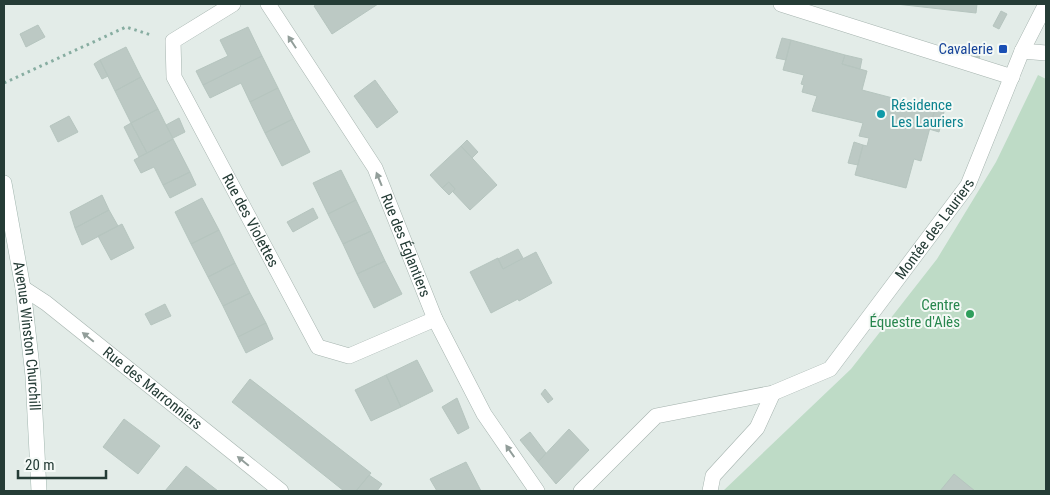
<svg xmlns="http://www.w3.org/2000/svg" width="1050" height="495" viewBox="0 0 1050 495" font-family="'Roboto Condensed',sans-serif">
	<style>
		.green { fill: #bedbc6 }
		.building { fill: #bcc9c4; stroke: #b6c5bf }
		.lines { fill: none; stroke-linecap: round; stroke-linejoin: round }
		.minor-casing { stroke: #a6b4af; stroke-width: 16 }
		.secondary-casing { stroke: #a3b7b0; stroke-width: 16 }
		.path { stroke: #87ada1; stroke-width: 3; stroke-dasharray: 2.5 4; stroke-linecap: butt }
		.minor { stroke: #fff; stroke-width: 15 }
		.secondary { stroke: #fff; stroke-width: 15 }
		.oneway { fill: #929e9a }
		.transit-dot { fill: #1a4fb4; stroke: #f4f9f6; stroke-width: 2 }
		.culture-dot { fill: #0f9aa8; stroke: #f4f9f6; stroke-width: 2 }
		.leisure-dot { fill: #2e9e5b; stroke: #f4f9f6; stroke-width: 2 }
		.labels { text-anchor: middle; stroke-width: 4; stroke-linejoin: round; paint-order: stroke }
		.transit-label { font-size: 15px; fill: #164399; stroke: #f4f9f6; text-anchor: end }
		.culture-label { font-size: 15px; fill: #0d838f; stroke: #f4f9f6; text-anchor: start }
		.street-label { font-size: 15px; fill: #253c36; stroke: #f4f9f6 }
		.leisure-label { font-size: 15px; fill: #27864d; stroke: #f4f9f6; text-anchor: end }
	</style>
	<rect width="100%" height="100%" fill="#e3ece8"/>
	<path class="green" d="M 1038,75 L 1046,79 L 1046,491 L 723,491 L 851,369 L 937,259 L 996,162 Z"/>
	<path class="building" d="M 318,4 L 378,4 L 332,34 L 314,6 Z
		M 896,4 L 977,4 L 976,13 Z
		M 1001,11 L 1007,14 L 999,29 L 993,26 Z
		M 38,25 L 45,37 L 26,47 L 20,34 Z
		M 248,27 L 262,56 L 203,85 L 196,71 L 228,56 L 220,40 Z
		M 782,38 L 791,40 L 786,60 L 776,58 Z
		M 791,40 L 845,55 L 842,64 L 867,71 L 862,90 L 935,109 L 921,161 L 914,159 L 906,188 L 855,175 L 863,145 L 867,146 L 869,138 L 859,136 L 863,123 L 812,111 L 817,96 L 802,92 L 804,85 L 801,84 L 804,75 L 783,70 Z
		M 126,47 L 141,77 L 115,91 L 100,60 Z
		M 973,49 L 981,51 L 979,59 L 971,56 Z
		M 845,55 L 862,59 L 860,69 L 842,64 Z
		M 262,56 L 278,88 L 250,102 L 241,83 L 210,98 L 203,85 Z
		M 100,60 L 108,76 L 102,79 L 94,64 Z
		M 141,77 L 158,109 L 131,123 L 115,91 Z
		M 375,80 L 398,112 L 377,128 L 354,96 Z
		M 278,88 L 293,119 L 265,133 L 250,102 Z
		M 158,109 L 173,139 L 147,153 L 131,123 Z
		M 935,109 L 944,112 L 939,132 L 929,129 Z
		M 69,116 L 78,132 L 58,142 L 50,126 Z
		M 179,118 L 185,132 L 173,138 L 166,125 Z
		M 293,119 L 310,152 L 282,166 L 265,133 Z
		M 131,123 L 147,153 L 139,157 L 124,127 Z
		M 173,139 L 190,172 L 163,185 L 154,167 L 141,173 L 134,160 Z
		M 467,140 L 478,152 L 472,158 L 461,146 Z
		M 854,142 L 863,145 L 858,165 L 848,163 Z
		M 461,146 L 497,185 L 470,210 L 453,192 L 455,189 L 449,182 L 442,188 L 430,175 Z
		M 341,170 L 356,200 L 328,214 L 313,183 Z
		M 190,172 L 196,185 L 170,198 L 163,185 Z
		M 449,182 L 455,189 L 449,195 L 442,188 Z
		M 102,195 L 109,210 L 75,228 L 70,212 Z
		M 202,198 L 219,230 L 191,244 L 175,212 Z
		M 356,200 L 371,231 L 343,244 L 328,214 Z
		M 313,208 L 318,218 L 293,232 L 287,222 Z
		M 109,210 L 118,226 L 82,245 L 75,228 Z
		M 122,224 L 134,248 L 111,260 L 98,236 Z
		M 219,230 L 235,263 L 208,277 L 191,244 Z
		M 371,231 L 385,261 L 357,274 L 343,244 Z
		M 518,249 L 523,258 L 503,269 L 498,259 Z
		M 536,252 L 552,283 L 519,301 L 518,299 L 491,313 L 470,272 L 498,258 L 503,269 Z
		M 385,261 L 402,294 L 374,308 L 357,274 Z
		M 235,263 L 250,293 L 223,306 L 208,277 Z
		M 250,293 L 266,323 L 238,337 L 223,306 Z
		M 165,304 L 171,316 L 151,325 L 145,314 Z
		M 266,323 L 273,339 L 246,353 L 238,337 Z
		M 417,360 L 433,391 L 401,407 L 386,375 Z
		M 386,375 L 401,407 L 371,421 L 355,390 Z
		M 250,379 L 371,473 L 356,491 L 344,491 L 232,402 Z
		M 545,389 L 553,399 L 548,403 L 541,394 Z
		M 457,398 L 469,428 L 458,434 L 442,407 Z
		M 124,419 L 160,446 L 138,474 L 103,447 Z
		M 569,429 L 589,450 L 556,484 L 538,462 Z
		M 530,432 L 546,453 L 538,462 L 520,440 Z
		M 466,462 L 481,491 L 437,491 L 430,479 Z
		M 186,466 L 218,491 L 165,491 Z
		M 954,474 L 975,491 L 940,491 Z
		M 369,475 L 382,484 L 377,491 L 356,491 Z"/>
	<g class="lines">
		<g class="minor-casing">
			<g id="minor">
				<path id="s1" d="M 233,4 L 173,41 L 174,77 L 318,347 L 349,356 L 435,319"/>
				<path id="s2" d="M 268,4 L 375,168 L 435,319 L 484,414 L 537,491"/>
				<path d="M 781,4 L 1012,77"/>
				<path d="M 1022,51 L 1046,53"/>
				<path id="s3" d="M 23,288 L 46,303 L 281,491"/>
				<path id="s4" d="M 581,491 L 656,416 L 773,393 L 830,369 L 968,185 L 1022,51 L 1046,4"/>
				<path d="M 710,491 L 713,476 L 757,428 L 773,393"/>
			</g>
		</g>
		<g class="secondary-casing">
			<g id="secondary">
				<path id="s5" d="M 4,183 L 23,288 L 33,376 L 39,491"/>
			</g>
		</g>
		<path class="path" d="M 4,83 L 126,27 L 151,35"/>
		<use href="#minor" class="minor"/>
		<use href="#secondary" class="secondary"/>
	</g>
	<defs><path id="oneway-solid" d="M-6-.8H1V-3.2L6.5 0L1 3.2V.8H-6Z" transform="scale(1.25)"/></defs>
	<g class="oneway">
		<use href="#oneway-solid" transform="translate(292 42) rotate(-123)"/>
		<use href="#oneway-solid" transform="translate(379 179) rotate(-112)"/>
		<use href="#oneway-solid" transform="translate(88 337) rotate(-141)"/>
		<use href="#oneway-solid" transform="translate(510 451) rotate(-125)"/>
		<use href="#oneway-solid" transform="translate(243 461) rotate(-141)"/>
	</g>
	<rect class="transit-dot" x="998" y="44" width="10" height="10" rx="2.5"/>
	<circle class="culture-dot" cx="881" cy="114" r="5"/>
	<circle class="leisure-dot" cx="970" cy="314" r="5"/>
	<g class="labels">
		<g class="transit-label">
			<text x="993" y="54">Cavalerie</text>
		</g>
		<g class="culture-label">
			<text x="891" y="110">Résidence<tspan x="891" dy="17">Les Lauriers</tspan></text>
		</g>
		<g class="street-label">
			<text dy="5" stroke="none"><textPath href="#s1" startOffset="269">Rue des Violettes</textPath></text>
			<text dy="5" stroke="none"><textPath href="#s4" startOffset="462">Montée des Lauriers</textPath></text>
			<text dy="5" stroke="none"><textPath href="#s2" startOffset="279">Rue des Églantiers</textPath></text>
			<text dy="5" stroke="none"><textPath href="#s5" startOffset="155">Avenue Winston Churchill</textPath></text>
			<text dy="5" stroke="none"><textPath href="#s3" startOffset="164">Rue des Marronniers</textPath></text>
		</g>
		<g class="leisure-label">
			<text x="960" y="310">Centre<tspan x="960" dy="17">Équestre d'Alès</tspan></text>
		</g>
	</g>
	<rect width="1050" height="495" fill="none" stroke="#253c36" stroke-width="10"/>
	<path d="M18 470v8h88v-8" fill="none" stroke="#253c36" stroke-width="2.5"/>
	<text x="25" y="470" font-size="15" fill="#253c36" stroke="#f4f9f6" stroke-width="4" paint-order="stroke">20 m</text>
</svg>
